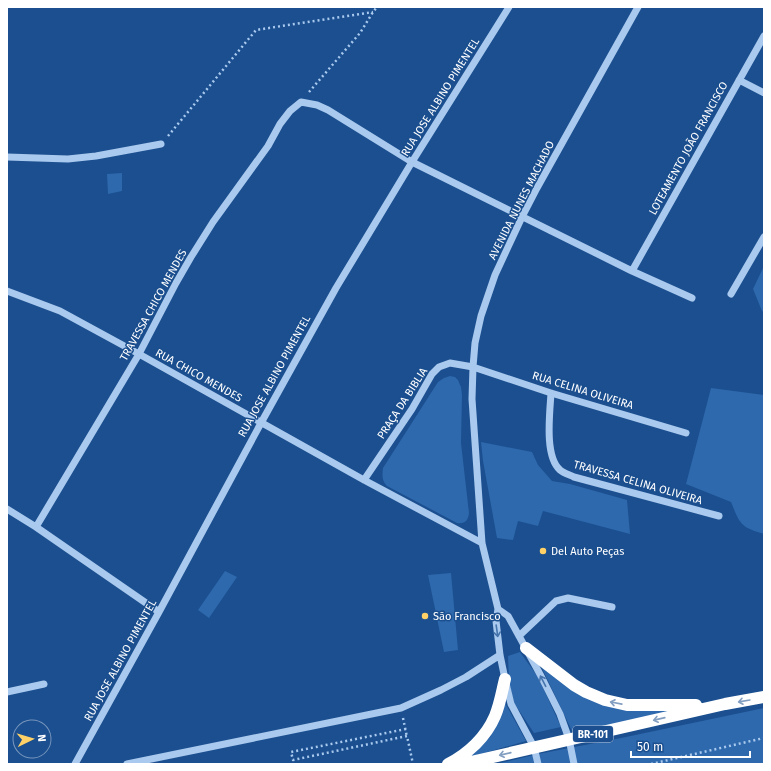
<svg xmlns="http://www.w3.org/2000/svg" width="771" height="771" viewBox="0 0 771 771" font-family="'Fira Sans',sans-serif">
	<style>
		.green { fill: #2e69ad }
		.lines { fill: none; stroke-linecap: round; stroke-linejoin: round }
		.path { stroke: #a9c9ee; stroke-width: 2.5; stroke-dasharray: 2 3; stroke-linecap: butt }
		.minor { stroke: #a9c9ee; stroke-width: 7 }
		.highway { stroke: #fff; stroke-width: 12 }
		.oneway { stroke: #4674ac }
		.oneway2 { stroke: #829ec1 }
		.poi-dot { fill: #ffd166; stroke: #1b4f8f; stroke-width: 1.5 }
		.labels { text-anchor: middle; stroke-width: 3; stroke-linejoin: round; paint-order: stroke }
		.shield { fill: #1b4f8f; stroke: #bbcadd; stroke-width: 1 }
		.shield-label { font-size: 10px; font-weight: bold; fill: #fff }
		.street-label { font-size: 11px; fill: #fff; stroke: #1b4f8f }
		.poi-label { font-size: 11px; fill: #fff; stroke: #1b4f8f; text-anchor: start }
	</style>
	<rect width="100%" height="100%" fill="#1b4f8f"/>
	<path class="green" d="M 122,173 L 122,191 L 108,194 L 107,174 Z
		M 763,268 L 764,268 L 764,312 L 762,311 L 753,289 Z
		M 450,376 L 455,377 L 458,380 L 461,387 L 462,395 L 461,443 L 469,513 C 468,521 465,524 457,523 L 387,486 C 382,481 382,476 383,468 L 438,382 L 444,378 Z
		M 711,388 L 764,395 L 764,534 C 740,527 740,524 731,502 L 686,484 Z
		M 481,442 L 532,452 L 538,465 L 552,481 L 570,484 L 627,500 L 630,534 L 543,511 L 538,526 L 518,521 L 513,540 L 497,538 L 483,461 Z
		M 225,571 L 237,577 L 209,618 L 198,610 Z
		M 451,573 L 458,650 L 444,652 L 428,575 Z
		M 520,652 L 538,677 L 561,727 L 534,733 L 514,703 L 509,681 L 508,656 Z
		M 540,664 L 604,704 L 686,708 L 573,733 Z
		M 504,701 L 526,741 L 470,757 L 491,736 Z
		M 764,708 L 764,764 L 496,764 L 538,754 L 621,738 Z"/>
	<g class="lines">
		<path class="path" d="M 309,92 L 360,33 L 373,12 L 377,7
			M 168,136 L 256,30 L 373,12
			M 403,718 L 407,737
			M 406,729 L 291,752 L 293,760 L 407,736 L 413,764
			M 651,764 L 764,738"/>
		<path class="minor" d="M 739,80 L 764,93
			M 7,157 L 68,159 L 96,156 L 161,144
			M 632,271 L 764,36
			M 7,291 L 60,311 L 139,354 L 364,480 L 482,543
			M 731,294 L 764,237
			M 551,393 C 550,412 544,456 560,470 C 563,473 570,475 574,477 L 719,516
			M 364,480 L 412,409 L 432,374 L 439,367 L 450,363 L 473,367 L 551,393 L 686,433
			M 7,509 L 36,527 L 159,612
			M 36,527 L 139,354 L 176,283 L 191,257 L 213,222 L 268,146 L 280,124 L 290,111 L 301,102 L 317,105 L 328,110 L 412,162 L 632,271 L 692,298
			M 498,609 L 508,616 L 541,676 L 560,714 L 569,739 L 574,764
			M 519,636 L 556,601 L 568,598 L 612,607
			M 7,692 L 44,684
			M 75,764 L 159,612 L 261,423 L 336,288 L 412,162 L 509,7
			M 127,764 L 401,708 L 441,690 L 466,677 L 500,655
			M 538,764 L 534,747 L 511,704 L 505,679 L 500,655 L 496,621 L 498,609 L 482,543 L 472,399 L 473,367 L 475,343 L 481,316 L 495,275 L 522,217 L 537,188 L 638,7"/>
		<path class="highway" d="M 526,648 L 574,685 L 586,692 L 605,700 L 627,705 L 696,705
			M 448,764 C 468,754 486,737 495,716 C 500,704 502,691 505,679
			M 462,764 L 725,704 L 764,697"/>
	</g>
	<defs><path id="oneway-shaft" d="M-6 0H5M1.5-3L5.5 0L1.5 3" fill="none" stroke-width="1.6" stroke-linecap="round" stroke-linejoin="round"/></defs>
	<g class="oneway">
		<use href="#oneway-shaft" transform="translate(497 631) rotate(82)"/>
		<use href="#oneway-shaft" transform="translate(543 681) rotate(-117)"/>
	</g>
	<g class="oneway2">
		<use href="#oneway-shaft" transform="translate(744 701) rotate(170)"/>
		<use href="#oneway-shaft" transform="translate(616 703) rotate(-169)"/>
		<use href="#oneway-shaft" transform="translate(659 719) rotate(167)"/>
		<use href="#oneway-shaft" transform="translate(505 754) rotate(167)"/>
	</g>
	<g class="poi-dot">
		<circle cx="543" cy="551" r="4"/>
		<circle cx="425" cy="616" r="4"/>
	</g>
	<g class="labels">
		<rect class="shield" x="573" y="726" width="40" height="16" rx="3"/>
		<g class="shield-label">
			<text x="593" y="738">BR-101</text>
		</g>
		<g class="street-label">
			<text transform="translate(440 97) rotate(-58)" y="4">RUA JOSE ALBINO PIMENTEL</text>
			<text transform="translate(688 148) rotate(-61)" y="4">LOTEAMENTO JOÃO FRANCISCO</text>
			<text transform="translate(521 200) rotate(-63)" y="4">AVENIDA NUNES MACHADO</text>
			<text transform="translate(153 305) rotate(-61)" y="4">TRAVESSA CHICO MENDES</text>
			<text transform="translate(199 375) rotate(29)" y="4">RUA CHICO MENDES</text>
			<text transform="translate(274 376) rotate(-61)" y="4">RUA JOSE ALBINO PIMENTEL</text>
			<text transform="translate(583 390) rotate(17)" y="4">RUA CELINA OLIVEIRA</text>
			<text transform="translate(402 403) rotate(-57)" y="4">PRAÇA DA BIBLIA</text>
			<text transform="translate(638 482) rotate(16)" y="4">TRAVESSA CELINA OLIVEIRA</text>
			<text transform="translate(120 660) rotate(-61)" y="4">RUA JOSE ALBINO PIMENTEL</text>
		</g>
		<g class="poi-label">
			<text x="551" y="555">Del Auto Peças</text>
			<text x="433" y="620">São Francisco</text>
		</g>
	</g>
	<rect width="771" height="771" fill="none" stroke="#ffffff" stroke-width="16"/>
	<g transform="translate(32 739) rotate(85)"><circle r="19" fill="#1b4f8f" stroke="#7695bc"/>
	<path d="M0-3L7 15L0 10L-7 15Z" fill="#ffd166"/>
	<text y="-6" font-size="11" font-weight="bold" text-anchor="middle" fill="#ffffff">N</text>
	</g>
	<path d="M631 751v6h119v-6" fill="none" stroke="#ffffff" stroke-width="2"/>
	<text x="637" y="751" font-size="12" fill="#ffffff" stroke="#1b4f8f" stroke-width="3" paint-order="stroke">50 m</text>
</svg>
